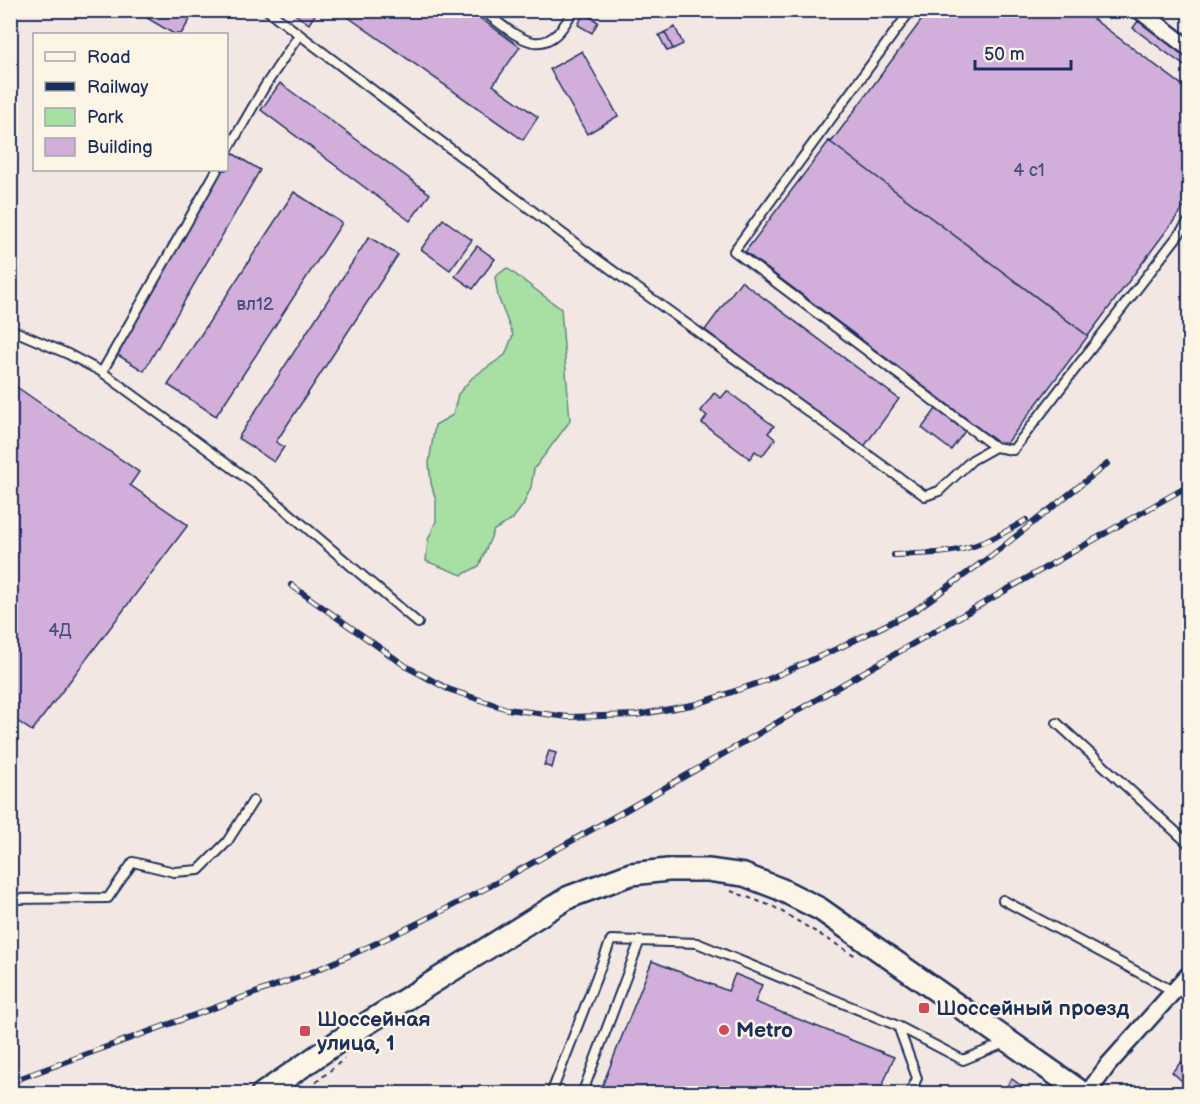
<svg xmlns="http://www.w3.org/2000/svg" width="1200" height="1104" viewBox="0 0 1200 1104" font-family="'Balsamiq Sans',sans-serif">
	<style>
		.green { fill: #a8e0a4; stroke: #628881; stroke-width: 1.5 }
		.building { fill: #d1afda; stroke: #1b2f5e; stroke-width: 1.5 }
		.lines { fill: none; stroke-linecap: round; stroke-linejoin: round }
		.lane-casing { stroke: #1b2f5e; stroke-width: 12 }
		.street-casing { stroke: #1b2f5e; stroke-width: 20 }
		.secondary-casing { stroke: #1b2f5e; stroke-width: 26 }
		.path { stroke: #1b2f5e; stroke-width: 2; stroke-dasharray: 4.5 4.5; stroke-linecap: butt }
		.lane { stroke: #fcf5e5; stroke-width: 8 }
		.street { stroke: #fcf5e5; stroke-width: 15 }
		.secondary { stroke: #fcf5e5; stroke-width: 21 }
		.rail-casing { stroke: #1b2f5e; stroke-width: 6 }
		.rail { stroke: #fcf5e5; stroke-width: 4; stroke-dasharray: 11; stroke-linecap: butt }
		.poi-dot { fill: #d1495b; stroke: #fcf5e5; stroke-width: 2 }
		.labels { text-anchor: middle; stroke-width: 5; stroke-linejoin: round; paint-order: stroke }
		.number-label { font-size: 18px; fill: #484f7d }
		.poi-label { font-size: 21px; font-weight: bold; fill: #1b2f5e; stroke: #fcf5e5; text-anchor: start }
	</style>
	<rect width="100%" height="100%" fill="#f3e7e3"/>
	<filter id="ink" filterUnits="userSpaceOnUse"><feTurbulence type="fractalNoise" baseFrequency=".0167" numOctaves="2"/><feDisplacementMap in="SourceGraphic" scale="12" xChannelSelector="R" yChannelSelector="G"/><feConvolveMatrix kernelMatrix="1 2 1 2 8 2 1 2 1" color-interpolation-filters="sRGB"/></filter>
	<g filter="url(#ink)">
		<path class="green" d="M 507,268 L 561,309 L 570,421 L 534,469 L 531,487 L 523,505 L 512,520 L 494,530 L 479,566 L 462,575 L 426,561 L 428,540 L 436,521 L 436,501 L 431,483 L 429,463 L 435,425 L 453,415 L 458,394 L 472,378 L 505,355 L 513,335 L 498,297 L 495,277 Z"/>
		<path class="building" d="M 152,10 L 196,10 L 181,34 L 174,34 L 147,18 Z
			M 289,10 L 318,10 L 309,24 Z
			M 338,10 L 469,10 L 520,47 L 493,85 L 538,117 L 523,140 Z
			M 929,10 L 1081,10 L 1190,91 L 1190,199 L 1088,336 L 829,141 L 832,141 Z
			M 584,13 L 598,22 L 592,33 L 578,25 Z
			M 1138,21 L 1190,59 L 1190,70 L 1133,28 Z
			M 675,27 L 683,44 L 673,49 L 665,32 Z
			M 665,32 L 673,49 L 667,51 L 659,35 Z
			M 582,51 L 618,116 L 587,134 L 550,69 Z
			M 280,83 L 430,194 L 410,221 L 261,110 Z
			M 829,141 L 1088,336 L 1004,447 L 745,252 Z
			M 232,153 L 260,170 L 144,371 L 116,354 L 222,170 L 226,170 L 226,162 Z
			M 294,192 L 342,223 L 216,416 L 168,385 Z
			M 443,219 L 472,240 L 450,270 L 421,249 Z
			M 369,237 L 398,255 L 276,442 L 284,447 L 274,462 L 238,438 Z
			M 477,246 L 495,259 L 473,289 L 455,276 Z
			M 741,281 L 899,399 L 863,448 L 705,330 Z
			M 14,385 L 139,472 L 130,485 L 188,525 L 32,731 L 10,716 L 10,389 Z
			M 727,391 L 774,426 L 768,433 L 775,439 L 762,456 L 755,451 L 750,459 L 702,423 L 707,416 L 701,411 L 714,393 L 721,398 Z
			M 936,409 L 965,431 L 951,450 L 922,428 Z
			M 549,751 L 556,753 L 552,768 L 544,765 Z
			M 652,961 L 728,991 L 735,974 L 762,985 L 755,1002 L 894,1057 L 879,1094 L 599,1094 Z
			M 1181,1062 L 1190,1070 L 1190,1072 L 1182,1081 L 1172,1072 Z
			M 1012,1079 L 1033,1094 L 1013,1094 L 1005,1088 Z"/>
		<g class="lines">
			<g class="lane-casing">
				<path id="lane" d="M 267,10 L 583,249 L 925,496 L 939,491 L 972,460 L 995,447 L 1013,450 L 1190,220
					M 482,10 C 519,38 546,66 573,10
					M 911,10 L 734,251 L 995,447
					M 226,153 L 265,86 L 299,35
					M 10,329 L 68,354 L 102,372 L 261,489 L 418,623
					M 102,372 L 217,170
					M 1057,723 L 1190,845
					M 10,899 L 108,898 L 133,862 L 174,872 L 199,870 L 227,842 L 253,801
					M 1003,900 L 1173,991
					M 898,1026 L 963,1060 L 1005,1043
					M 551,1094 L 611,940 L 697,943 L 898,1026 L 917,1078 L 910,1094
					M 582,1094 L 640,940"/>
			</g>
			<g class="street-casing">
				<path id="street" d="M 1139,10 L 1190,49
					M 1087,1094 L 1108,1065 L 1190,973"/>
			</g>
			<g class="secondary-casing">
				<path id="secondary" d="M 262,1094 L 342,1039 L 569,897 L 631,874 L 668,870 L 708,870 L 744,875 L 780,889 L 820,909 L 1084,1094"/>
			</g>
			<path class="path" d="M 731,891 L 774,907 L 856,956
				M 302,1094 L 344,1059"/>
			<use href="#lane" class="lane"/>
			<use href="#street" class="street"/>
			<use href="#secondary" class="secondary"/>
			<g class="rail-casing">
				<path id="rail" d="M 894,555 C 911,554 929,554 946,552 C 975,549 1001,535 1026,520
					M 291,585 L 407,667 L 448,689 L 507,709 L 568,717 L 637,715 L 697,704 L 764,681 L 841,647 L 914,611 L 991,556 L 1107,464
					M 10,1082 L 302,976 C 454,913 596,827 739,745 C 888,657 1039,571 1190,485"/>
			</g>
			<use href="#rail" class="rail"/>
		</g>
	</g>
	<g class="poi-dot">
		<rect x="918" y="1002" width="12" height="12" rx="3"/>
		<circle cx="724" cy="1030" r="6"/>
		<rect x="299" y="1025" width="12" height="12" rx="3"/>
	</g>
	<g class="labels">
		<g class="number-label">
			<text x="1029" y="176">4 с1</text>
			<text x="255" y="310">вл12</text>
			<text x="60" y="636">4Д</text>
		</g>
		<g class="poi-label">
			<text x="936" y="1015">Шоссейный проезд</text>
			<text x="317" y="1026">Шоссейная<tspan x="317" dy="24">улица, 1</tspan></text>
			<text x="736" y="1037">Metro</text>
		</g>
	</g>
	<rect width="1200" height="1104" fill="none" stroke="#fcf5e5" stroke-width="36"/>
	<rect x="18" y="18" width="1164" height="1068" fill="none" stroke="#1b2f5e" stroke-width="2" filter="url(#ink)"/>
	<rect x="33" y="33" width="195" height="138" fill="#fcf5e5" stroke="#a2a6af" stroke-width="1.5"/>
	<rect x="45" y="52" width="30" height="9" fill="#fcf5e5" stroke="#a2a6af" stroke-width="1.5"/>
	<text x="87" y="63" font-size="18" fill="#1b2f5e">Road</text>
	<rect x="45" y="82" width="30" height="9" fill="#1b2f5e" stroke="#a2a6af" stroke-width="1.5"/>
	<text x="87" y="93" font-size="18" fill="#1b2f5e">Railway</text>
	<rect x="45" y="108" width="30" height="18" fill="#a8e0a4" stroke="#a2a6af" stroke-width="1.5"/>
	<text x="87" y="123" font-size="18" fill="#1b2f5e">Park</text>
	<rect x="45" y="138" width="30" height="18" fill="#d1afda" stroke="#a2a6af" stroke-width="1.5"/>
	<text x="87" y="153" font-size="18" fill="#1b2f5e">Building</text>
	<path d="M975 60v9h96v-9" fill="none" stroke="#1b2f5e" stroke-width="3"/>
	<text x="984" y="60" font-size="18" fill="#1b2f5e" stroke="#fcf5e5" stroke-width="4.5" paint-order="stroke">50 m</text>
</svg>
